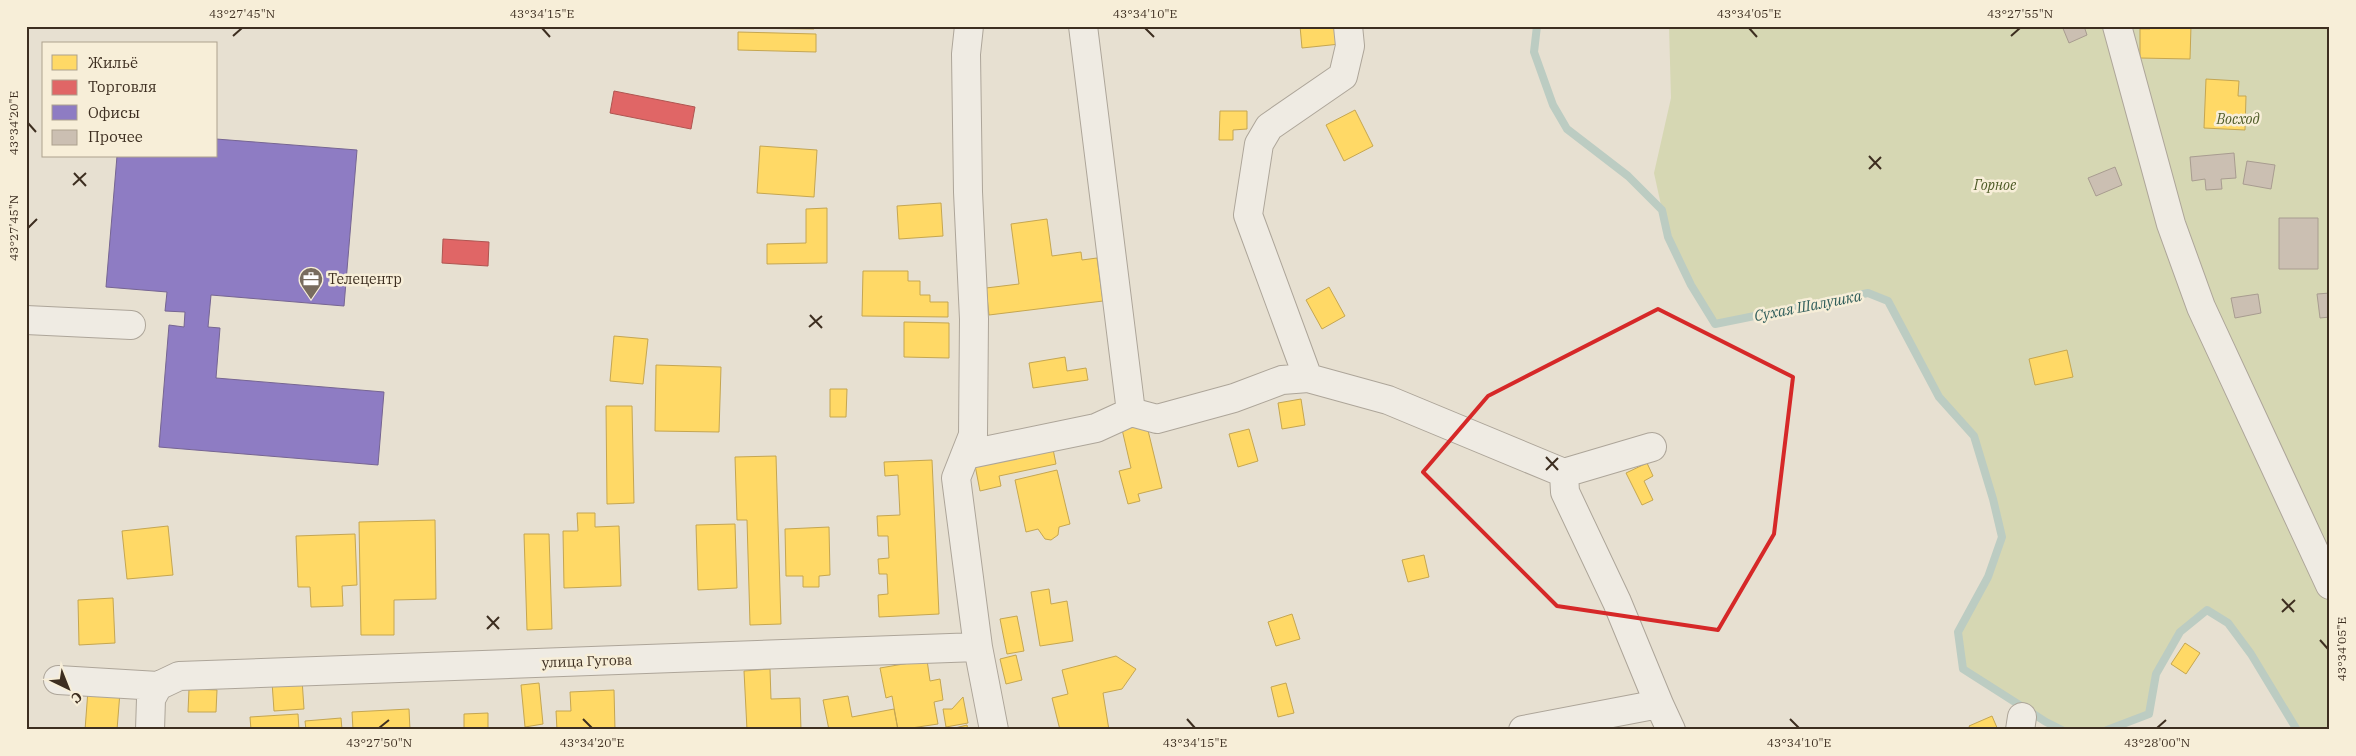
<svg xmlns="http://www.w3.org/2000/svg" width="2356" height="756" viewBox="0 0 2356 756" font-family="'IBM Plex Serif',serif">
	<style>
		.garden { fill: #d6d7b3 }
		.homes { fill: #ffd966; stroke: #c5a651 }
		.shops { fill: #e06666; stroke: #af5551 }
		.offices { fill: #8e7cc3; stroke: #766592 }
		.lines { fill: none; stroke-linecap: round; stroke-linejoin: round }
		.stream { stroke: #bcccc2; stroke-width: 8 }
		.building { fill: #cbbfb2; stroke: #a89c90 }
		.minor-casing { stroke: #ada599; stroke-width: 30 }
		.minor { stroke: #efebe3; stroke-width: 28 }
		.marked { fill: none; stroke: #d62828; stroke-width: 4; stroke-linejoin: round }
		.ticks { fill: none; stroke: #3d2e20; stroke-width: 2 }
		.labels { text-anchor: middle; stroke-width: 5; stroke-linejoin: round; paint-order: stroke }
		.park-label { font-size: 14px; font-style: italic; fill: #4d5a26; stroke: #f7eed8 }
		.poi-label { font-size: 14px; fill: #3d2e20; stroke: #f7eed8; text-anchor: start }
		.street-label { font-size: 14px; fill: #3d2e20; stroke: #f7eed8 }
		.water-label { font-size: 15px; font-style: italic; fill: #2f5d5a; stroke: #f7eed8 }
		.neatline { fill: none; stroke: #3d2e20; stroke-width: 2 }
		.ticks-label { font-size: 12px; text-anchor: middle; fill: #3d2e20 }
	</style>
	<rect width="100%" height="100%" fill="#e7e0d1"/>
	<path class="garden" d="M 1669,26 L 2330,26 L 2330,730 L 2297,730 L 2251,654 L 2228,624 L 2207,611 L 2180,632 L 2156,674 L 2149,714 L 2107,730 L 2062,730 L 2046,722 L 1963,669 L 1958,632 L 1988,577 L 2002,537 L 1993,499 L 1974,436 L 1939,397 L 1888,301 L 1868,293 L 1715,324 L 1691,285 L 1668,237 L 1654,173 L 1671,98 Z"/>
	<path class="homes" d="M 737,26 L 814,26 L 814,29 L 737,28 Z
		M 1300,26 L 1338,26 L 1340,44 L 1302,48 Z
		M 2153,26 L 2191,26 L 2190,59 L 2140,58 L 2140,29 L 2150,29 Z
		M 738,32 L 816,34 L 816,52 L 738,50 Z
		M 2206,79 L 2239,81 L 2238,96 L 2246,96 L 2245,130 L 2204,128 Z
		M 1355,110 L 1373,146 L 1344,161 L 1326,125 Z
		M 1220,111 L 1247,111 L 1247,129 L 1233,130 L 1233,140 L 1219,140 Z
		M 760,146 L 817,150 L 814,197 L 757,193 Z
		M 941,203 L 943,236 L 899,239 L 897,206 Z
		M 827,208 L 827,263 L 767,264 L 767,244 L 806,243 L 806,209 Z
		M 1047,219 L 1052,256 L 1081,252 L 1082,260 L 1097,258 L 1103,301 L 989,315 L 986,288 L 1019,284 L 1011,224 Z
		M 863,271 L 908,271 L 908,281 L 920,281 L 920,295 L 930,295 L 930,302 L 948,302 L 948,317 L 862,316 Z
		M 1329,287 L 1345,316 L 1322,329 L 1306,300 Z
		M 904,322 L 949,323 L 949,358 L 904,357 Z
		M 614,336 L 648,339 L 643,384 L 610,381 Z
		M 2067,350 L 2073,377 L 2035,385 L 2029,359 Z
		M 1065,357 L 1067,371 L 1086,368 L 1088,380 L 1033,388 L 1029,363 Z
		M 656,365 L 721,367 L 719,432 L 655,431 Z
		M 830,389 L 847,389 L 846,417 L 830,417 Z
		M 1301,399 L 1305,425 L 1282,429 L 1278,403 Z
		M 606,406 L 632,406 L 634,503 L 607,504 Z
		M 1145,418 L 1162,488 L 1138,494 L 1140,501 L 1128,504 L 1119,471 L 1131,468 L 1121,425 Z
		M 1249,429 L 1258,461 L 1238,467 L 1229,434 Z
		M 1052,444 L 1056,464 L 999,476 L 1001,486 L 980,491 L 974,460 Z
		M 776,456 L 781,624 L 750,625 L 747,520 L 737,520 L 735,457 Z
		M 932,460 L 939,614 L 879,617 L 878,595 L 888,594 L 887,574 L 879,574 L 878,559 L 889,558 L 888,536 L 878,536 L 877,516 L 900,515 L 898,475 L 885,476 L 884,462 Z
		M 1647,463 L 1653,476 L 1644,481 L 1653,500 L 1642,505 L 1626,473 Z
		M 1057,470 L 1070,524 L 1059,527 L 1058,535 L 1051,540 L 1045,539 L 1038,529 L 1026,532 L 1015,480 Z
		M 577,513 L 595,513 L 595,527 L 619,526 L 621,586 L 564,588 L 563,531 L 578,531 Z
		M 435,520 L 436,599 L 394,600 L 394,635 L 361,635 L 359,522 Z
		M 735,524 L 737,588 L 698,590 L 696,525 Z
		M 168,526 L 173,575 L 127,579 L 122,531 Z
		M 829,527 L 830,575 L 819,576 L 819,587 L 803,587 L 803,576 L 786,576 L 785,529 Z
		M 355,534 L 357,585 L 342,586 L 343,606 L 311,607 L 310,587 L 298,587 L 296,536 Z
		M 524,534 L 549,534 L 552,629 L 527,630 Z
		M 1424,555 L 1429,577 L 1408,582 L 1402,560 Z
		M 1049,589 L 1051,604 L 1067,601 L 1073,641 L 1040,646 L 1031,592 Z
		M 113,598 L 115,643 L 79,645 L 78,600 Z
		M 1292,614 L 1300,639 L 1276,646 L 1268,622 Z
		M 1017,616 L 1024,651 L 1007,654 L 1000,619 Z
		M 2185,643 L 2200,653 L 2186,674 L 2171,664 Z
		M 1016,655 L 1022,680 L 1006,684 L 1000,659 Z
		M 1116,656 L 1136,669 L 1122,689 L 1103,693 L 1109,730 L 1060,730 L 1052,698 L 1068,694 L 1062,670 Z
		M 927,660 L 930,681 L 940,679 L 943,700 L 934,702 L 938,724 L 898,730 L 892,696 L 886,698 L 880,668 Z
		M 770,669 L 771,699 L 800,698 L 801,730 L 747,730 L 744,671 Z
		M 302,679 L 304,709 L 274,711 L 272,682 Z
		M 539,683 L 543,724 L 525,727 L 521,685 Z
		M 1286,683 L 1294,713 L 1278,717 L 1271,687 Z
		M 189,689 L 217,690 L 216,712 L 188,712 Z
		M 88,690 L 120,692 L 117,730 L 85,730 Z
		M 614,690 L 615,730 L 557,730 L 556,711 L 571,711 L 570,692 Z
		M 848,696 L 852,717 L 894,709 L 898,730 L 829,730 L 823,700 Z
		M 963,697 L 968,723 L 946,727 L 943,709 L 952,709 Z
		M 409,709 L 410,730 L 353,730 L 352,712 Z
		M 488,713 L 488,730 L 464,730 L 464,714 Z
		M 298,714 L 299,730 L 251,730 L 250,717 Z
		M 1992,716 L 1998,730 L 1971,730 L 1969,726 Z
		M 341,718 L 342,730 L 306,730 L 305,721 Z
		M 967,725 L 968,730 L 947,730 Z"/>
	<path class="shops" d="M 614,91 L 695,107 L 691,129 L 610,113 Z
		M 443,239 L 489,242 L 488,266 L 442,263 Z"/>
	<path class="offices" d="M 216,139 L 357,150 L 344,306 L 211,295 L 208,327 L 220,328 L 216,378 L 384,392 L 378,465 L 159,447 L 169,325 L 184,327 L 185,312 L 165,311 L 167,292 L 106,287 L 117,156 L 216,156 Z"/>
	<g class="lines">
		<path class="stream" d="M 1537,26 L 1534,52 L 1553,105 L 1567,129 L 1628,176 L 1662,210 L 1668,237 L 1691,285 L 1715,324 L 1868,293 L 1888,301 L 1939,397 L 1974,436 L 1993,499 L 2002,537 L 1988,577 L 1958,632 L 1963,669 L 2046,722 L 2062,730
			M 2107,730 L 2149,714 L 2156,674 L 2180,632 L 2207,610 L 2228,623 L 2251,654 L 2297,730"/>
	</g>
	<path class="building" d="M 2062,26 L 2084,26 L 2087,35 L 2069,43 Z
		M 2234,153 L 2236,178 L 2221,179 L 2222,189 L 2206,190 L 2205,179 L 2192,181 L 2190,157 Z
		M 2247,161 L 2275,165 L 2271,189 L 2243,184 Z
		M 2115,167 L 2122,185 L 2096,196 L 2088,178 Z
		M 2279,218 L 2318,218 L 2318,269 L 2279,269 Z
		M 2330,293 L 2330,317 L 2320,318 L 2317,294 Z
		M 2258,294 L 2261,313 L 2235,318 L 2231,298 Z"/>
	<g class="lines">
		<g class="minor-casing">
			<path id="minor" d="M 969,26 L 966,54 L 968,192 L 974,319 L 973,435 L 956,478 L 978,647 L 994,730
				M 1083,26 L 1131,412
				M 2117,26 L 2171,224 L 2201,307 L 2330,585
				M 26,320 L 131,325
				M 1308,378 L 1248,215 L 1259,144 L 1269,127 L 1343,76 L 1350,46 L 1348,26
				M 965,455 L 1096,428 L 1131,412 L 1157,419 L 1234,398 L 1282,380 L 1308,378 L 1388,400 L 1564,473 L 1652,447
				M 1564,473 L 1565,492 L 1617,602 L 1659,704 L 1671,730
				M 58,680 L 158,686
				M 150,730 L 151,699 L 158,686 L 179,676 L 978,647
				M 1523,730 L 1659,704
				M 2020,730 L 2022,717"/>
		</g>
		<use href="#minor" class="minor"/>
	</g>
	<path class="marked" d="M 1658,309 L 1793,377 L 1774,534 L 1718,630 L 1557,606 L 1423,472 L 1488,396 Z"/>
	<path class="ticks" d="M 542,28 L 550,37M 1145,28 L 1154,37M 1749,28 L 1757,37M 233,36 L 242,28M 2011,36 L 2020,28M 28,123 L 36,132M 1869,156 L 1881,169M 1869,169 L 1881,157M 74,173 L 86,186M 73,185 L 86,173M 28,228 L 37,219M 810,315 L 822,328M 809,327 L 822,316M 1546,457 L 1558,470M 1546,470 L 1558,458M 2282,599 L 2294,612M 2282,612 L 2295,600M 487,616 L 499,629M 487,629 L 499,617M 2320,640 L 2328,649M 583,719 L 592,728M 1187,719 L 1195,728M 1790,719 L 1799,728M 379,728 L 389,720M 2157,728 L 2166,720"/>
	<defs>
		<g id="office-pin" transform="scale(1.25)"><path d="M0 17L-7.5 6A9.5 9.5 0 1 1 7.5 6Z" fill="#786c5e" stroke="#f7eed8"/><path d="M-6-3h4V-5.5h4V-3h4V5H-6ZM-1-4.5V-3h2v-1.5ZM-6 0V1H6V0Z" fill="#fff"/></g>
	</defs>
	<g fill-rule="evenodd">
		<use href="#office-pin" x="311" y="279"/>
	</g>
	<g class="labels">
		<g class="park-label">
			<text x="2238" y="124">Восход</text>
			<text x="1995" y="190">Горное</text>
		</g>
		<g class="poi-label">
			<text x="328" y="284">Телецентр</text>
		</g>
		<g class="street-label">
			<text transform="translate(587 661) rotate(-2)" y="5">улица Гугова</text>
		</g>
		<g class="water-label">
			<text transform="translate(1808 306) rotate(-11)" y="5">Сухая Шалушка</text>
		</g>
	</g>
	<rect width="2356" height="756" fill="none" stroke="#f7eed8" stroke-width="55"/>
	<rect x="42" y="42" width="175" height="115" fill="#f7eed8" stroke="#ada18e"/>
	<rect x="52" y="55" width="25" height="15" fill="#ffd966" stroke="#ada18e"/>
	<text x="88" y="68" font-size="15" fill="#3d2e20">Жильё</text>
	<rect x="52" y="80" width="25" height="15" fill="#e06666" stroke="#ada18e"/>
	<text x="88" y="92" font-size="15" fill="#3d2e20">Торговля</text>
	<rect x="52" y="105" width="25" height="15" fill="#8e7cc3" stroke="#ada18e"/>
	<text x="88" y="118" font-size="15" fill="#3d2e20">Офисы</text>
	<rect x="52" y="130" width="25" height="15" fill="#cbbfb2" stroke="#ada18e"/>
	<text x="88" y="142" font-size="15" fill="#3d2e20">Прочее</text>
	<g transform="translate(68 688) rotate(137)" stroke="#f7eed8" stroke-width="4" paint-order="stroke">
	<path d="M0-4L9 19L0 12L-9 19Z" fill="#3d2e20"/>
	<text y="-8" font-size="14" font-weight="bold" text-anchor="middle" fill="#3d2e20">С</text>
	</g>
	<rect x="28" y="28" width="2300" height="700" class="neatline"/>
	<g class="ticks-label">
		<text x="242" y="18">43°27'45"N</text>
		<text x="542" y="18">43°34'15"E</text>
		<text x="1145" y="18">43°34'10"E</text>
		<text x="1749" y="18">43°34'05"E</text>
		<text x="2020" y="18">43°27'55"N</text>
		<text transform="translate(14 123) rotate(-90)" y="4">43°34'20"E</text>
		<text transform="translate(14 228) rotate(-90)" y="4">43°27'45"N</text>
		<text transform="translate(2342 649) rotate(-90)" y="4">43°34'05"E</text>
		<text x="379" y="747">43°27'50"N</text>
		<text x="592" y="747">43°34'20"E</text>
		<text x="1195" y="747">43°34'15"E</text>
		<text x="1799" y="747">43°34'10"E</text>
		<text x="2157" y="747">43°28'00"N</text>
	</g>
</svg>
